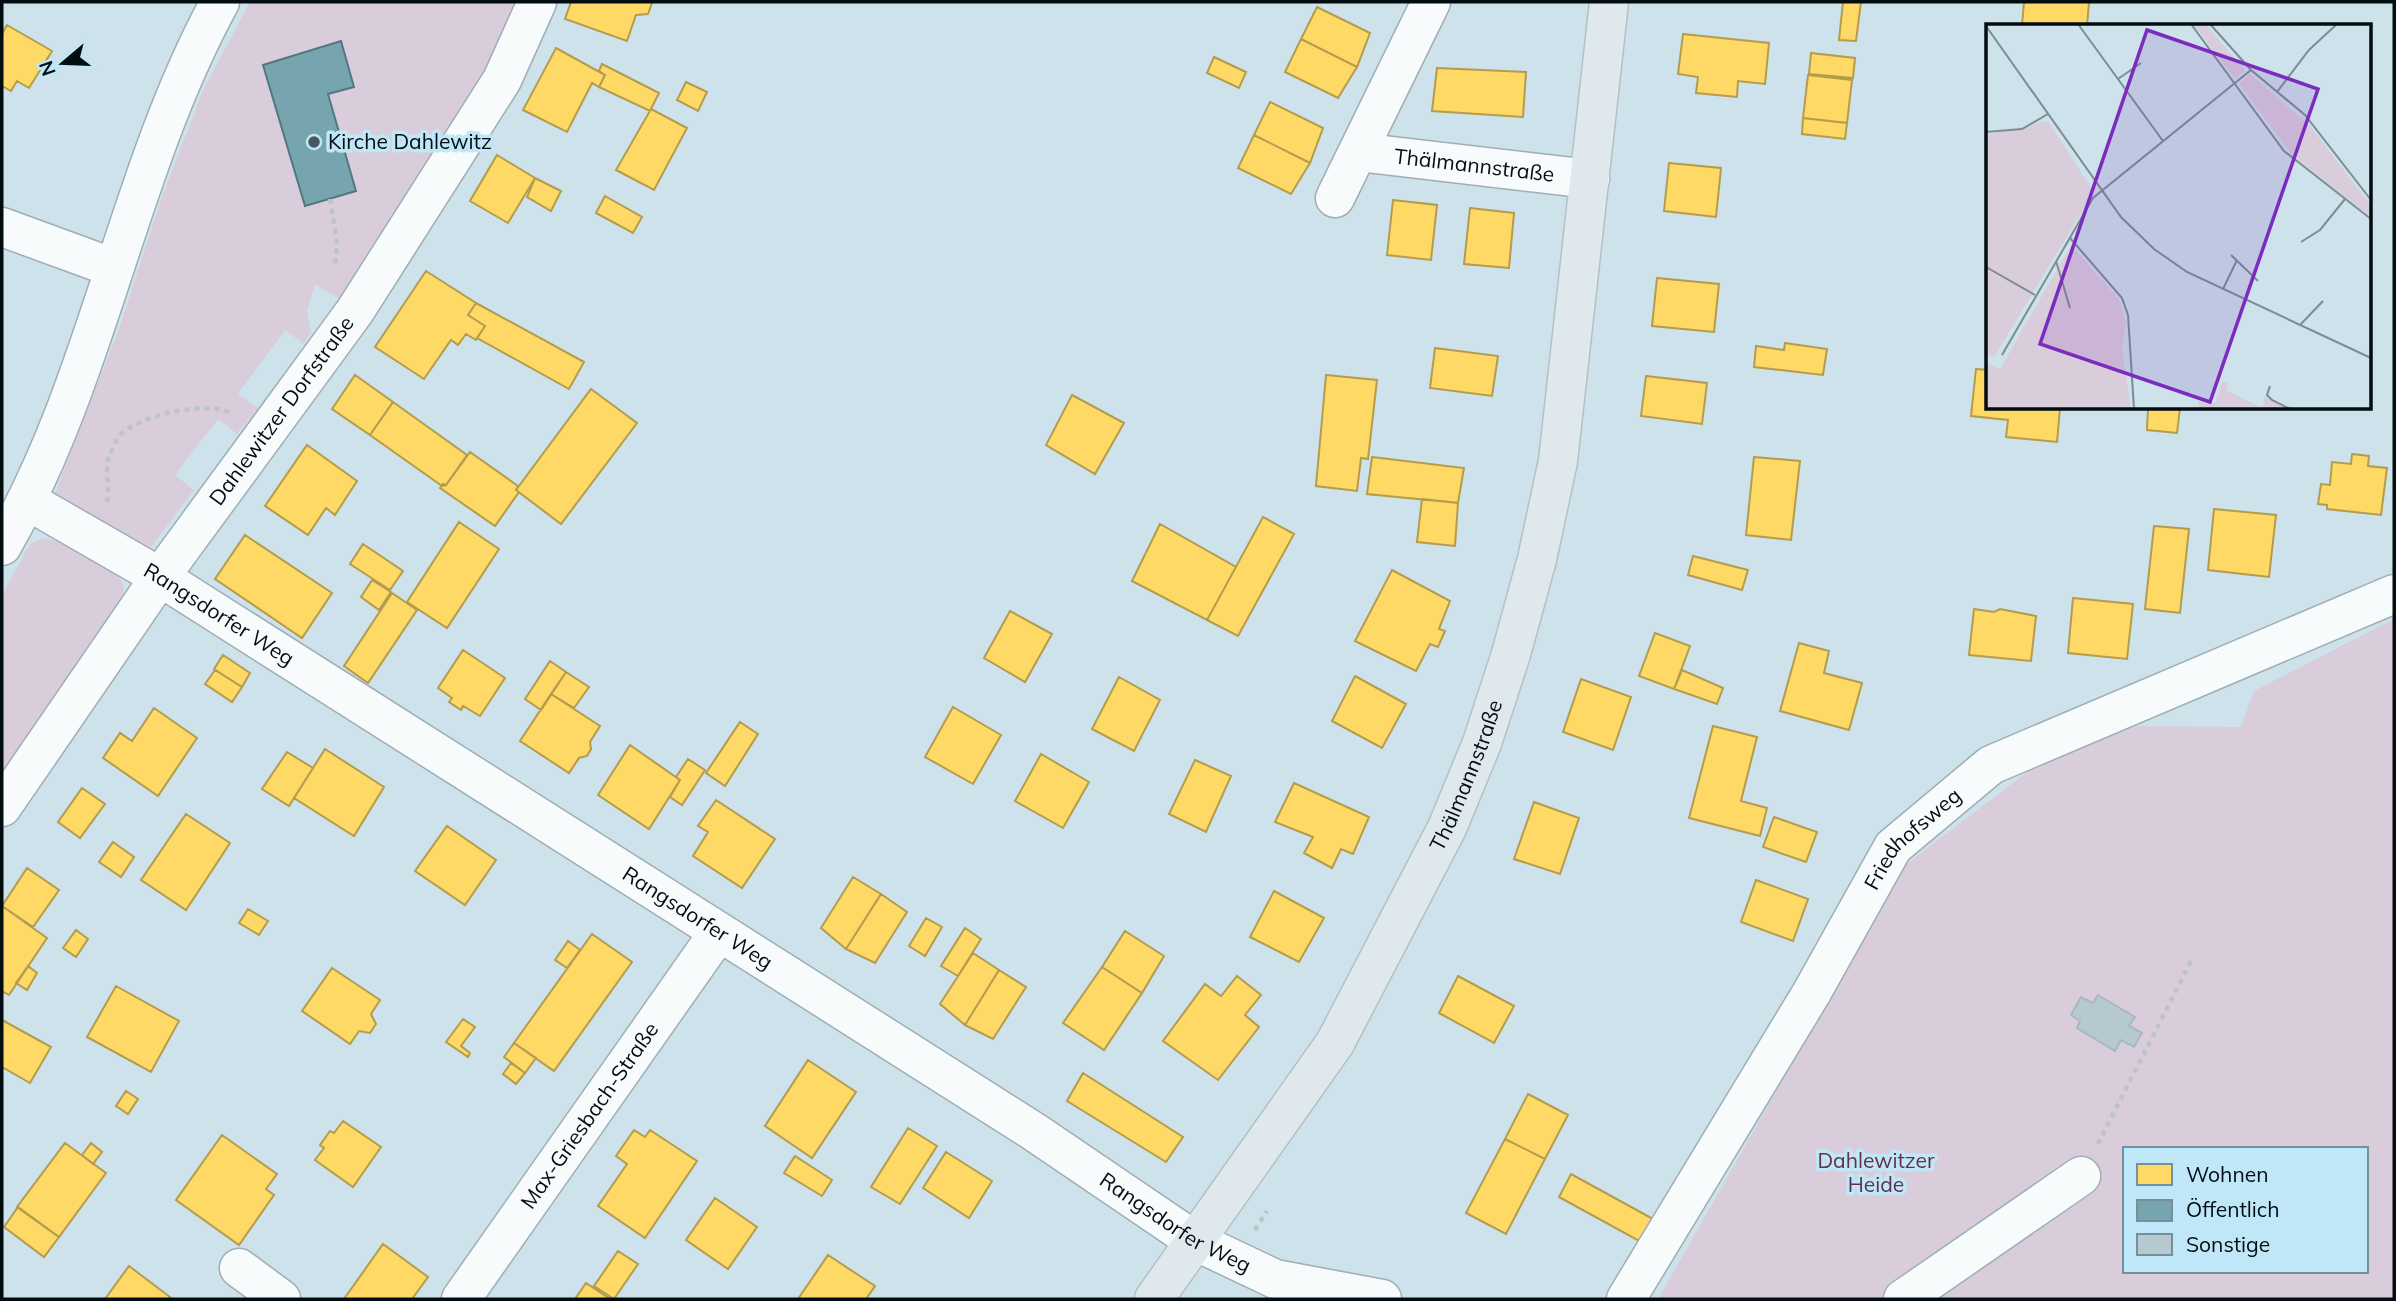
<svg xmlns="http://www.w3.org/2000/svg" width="2396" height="1301" viewBox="0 0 2396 1301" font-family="Mulish,sans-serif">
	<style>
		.green { fill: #d9cddb; fill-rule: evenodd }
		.homes { fill: #ffd966; stroke: #b39c4d; stroke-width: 2 }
		.public { fill: #76a5af; stroke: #537780; stroke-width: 2 }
		.building { fill: #b7c9d0; stroke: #a8b8bf; stroke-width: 2 }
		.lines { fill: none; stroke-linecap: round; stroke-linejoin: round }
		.minor-casing { stroke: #9eaeb4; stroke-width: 41 }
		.major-casing { stroke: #b5c0c4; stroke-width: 41 }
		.path { stroke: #bdc4c6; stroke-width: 4.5; stroke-dasharray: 5 5; stroke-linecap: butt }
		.minor { stroke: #f8fbfc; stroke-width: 38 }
		.major { stroke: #dfe9ed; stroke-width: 38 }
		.poi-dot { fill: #49585e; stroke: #c0e7f7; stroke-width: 2.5 }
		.labels { text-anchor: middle; stroke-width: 7; stroke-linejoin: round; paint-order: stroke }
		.poi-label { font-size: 21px; fill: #020d12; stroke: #c0e7f7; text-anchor: start }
		.street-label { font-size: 21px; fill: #020d12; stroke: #c0e7f7 }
		.park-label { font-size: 21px; fill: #642f4a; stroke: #c0e7f7 }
		.inset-road { fill: none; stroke: #7c8d94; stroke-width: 2 }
		.view { fill: #7b2cbf; fill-opacity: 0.15; stroke: #7b2cbf; stroke-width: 3.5 }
		.inset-edge { fill: none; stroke: #020d12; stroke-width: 3.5 }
	</style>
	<rect width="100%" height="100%" fill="#cde2ea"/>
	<path class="green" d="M 250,2 L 522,2 L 485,71 L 339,299 L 315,284 L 307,310 L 311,331 L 304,344 L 285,330 L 238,394 L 258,408 L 237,434 L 218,419 L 175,475 L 194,490 L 152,546 L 145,550 L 53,498 L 119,329 L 162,197 L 204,88 Z
		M 43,538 C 61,541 119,566 123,585 C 125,591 121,601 120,608 L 2,782 L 2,595 L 30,544 Z
		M 2394,619 L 2394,1299 L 1658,1299 L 1905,865 L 2038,764 L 2137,726 L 2241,727 L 2254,691 ZM 2125,1149 L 2366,1149 L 2366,1271 L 2125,1271 Z"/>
	<path class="homes" d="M 571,2 L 651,2 L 652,3 L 648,14 L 636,15 L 627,41 L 565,19 Z
		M 1843,2 L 1861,2 L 1856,41 L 1839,40 Z
		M 2024,2 L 2089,2 L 2087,26 L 2022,26 Z
		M 1317,7 L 1370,33 L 1357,67 L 1301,39 Z
		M 7,25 L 52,51 L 29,88 L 17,81 L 11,91 L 2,86 L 2,34 Z
		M 1683,34 L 1769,43 L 1765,84 L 1738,81 L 1737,97 L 1696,93 L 1698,77 L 1678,74 Z
		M 1301,39 L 1357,67 L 1338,98 L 1285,72 Z
		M 556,48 L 605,75 L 599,87 L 592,83 L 567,132 L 523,110 Z
		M 1811,53 L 1855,58 L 1853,78 L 1809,74 Z
		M 1214,57 L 1246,72 L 1239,88 L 1207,73 Z
		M 602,64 L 659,93 L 650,111 L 599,87 L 605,75 L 599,71 Z
		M 1437,68 L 1526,72 L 1523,117 L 1432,111 Z
		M 1808,75 L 1852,80 L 1847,123 L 1803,118 Z
		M 686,82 L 707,92 L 698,111 L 677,100 Z
		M 1270,102 L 1323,128 L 1310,163 L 1254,135 Z
		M 651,109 L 687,128 L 654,190 L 616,170 Z
		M 1803,118 L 1847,123 L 1845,139 L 1802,134 Z
		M 1254,135 L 1310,163 L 1291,194 L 1238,168 Z
		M 497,155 L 535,178 L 508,223 L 470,201 Z
		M 1669,163 L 1721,168 L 1716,217 L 1664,211 Z
		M 535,178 L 561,191 L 551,211 L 527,197 Z
		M 605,196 L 642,217 L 633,233 L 596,213 Z
		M 1393,200 L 1437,205 L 1431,260 L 1387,255 Z
		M 1470,208 L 1514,213 L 1509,268 L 1464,264 Z
		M 426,271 L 476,303 L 468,315 L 485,326 L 476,340 L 466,334 L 458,345 L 451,340 L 424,379 L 375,347 Z
		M 1657,278 L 1719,284 L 1714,332 L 1652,326 Z
		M 476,303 L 584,362 L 569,389 L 477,338 L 485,326 L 468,315 Z
		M 1785,343 L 1827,349 L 1823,375 L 1754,367 L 1756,346 L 1784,350 Z
		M 1435,348 L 1498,356 L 1492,396 L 1430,388 Z
		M 1976,369 L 1988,370 L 1988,408 L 2060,408 L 2057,442 L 2006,437 L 2008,420 L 1971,416 Z
		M 355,375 L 393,402 L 370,435 L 332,409 Z
		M 1326,375 L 1377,380 L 1368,459 L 1361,458 L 1357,491 L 1316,486 Z
		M 1646,376 L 1707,383 L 1702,424 L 1641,416 Z
		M 591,389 L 637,423 L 561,524 L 516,490 Z
		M 1072,395 L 1124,423 L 1095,474 L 1046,445 Z
		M 393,402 L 467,455 L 446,485 L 442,486 L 370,435 Z
		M 2148,408 L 2180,408 L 2177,433 L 2147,430 Z
		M 307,445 L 357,481 L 335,515 L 326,508 L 308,535 L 265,506 Z
		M 470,452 L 518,486 L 516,490 L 519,492 L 495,526 L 440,488 L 443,484 L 446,485 Z
		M 2352,454 L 2369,456 L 2368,466 L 2387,468 L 2381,515 L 2327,509 L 2327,505 L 2318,504 L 2321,484 L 2330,485 L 2332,462 L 2351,464 Z
		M 1372,457 L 1464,468 L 1458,503 L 1367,494 Z
		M 1754,457 L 1800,461 L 1791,540 L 1746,535 Z
		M 1422,499 L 1458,503 L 1455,546 L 1417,542 Z
		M 2214,509 L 2276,515 L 2269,577 L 2208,570 Z
		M 1263,517 L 1294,534 L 1238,636 L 1207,620 Z
		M 459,522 L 499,549 L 447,628 L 407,602 Z
		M 1160,524 L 1236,567 L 1207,620 L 1132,581 Z
		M 2154,526 L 2189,529 L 2180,613 L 2145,609 Z
		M 245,535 L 332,593 L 302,638 L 215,579 Z
		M 363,544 L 403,571 L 390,590 L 350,564 Z
		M 1693,556 L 1748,570 L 1742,590 L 1688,575 Z
		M 1392,570 L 1450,601 L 1439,629 L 1445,631 L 1438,647 L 1430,644 L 1416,671 L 1355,641 Z
		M 372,580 L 391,592 L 379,610 L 361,597 Z
		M 392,593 L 417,610 L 368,683 L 344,666 Z
		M 2073,598 L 2133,604 L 2127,659 L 2068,653 Z
		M 1974,609 L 1994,612 L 2000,609 L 2036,616 L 2031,661 L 1969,655 Z
		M 1010,611 L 1052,634 L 1025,682 L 984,658 Z
		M 1655,633 L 1690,646 L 1674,689 L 1639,676 Z
		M 1799,643 L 1829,651 L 1824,673 L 1862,683 L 1849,730 L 1780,711 Z
		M 463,650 L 505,678 L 480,716 L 463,706 L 461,710 L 449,702 L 452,698 L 438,688 Z
		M 223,655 L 250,673 L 242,687 L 214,669 Z
		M 550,661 L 566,672 L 541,710 L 525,699 Z
		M 215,670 L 242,687 L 232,702 L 205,684 Z
		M 1682,670 L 1723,688 L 1717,704 L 1674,689 Z
		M 566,672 L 589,687 L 574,708 L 551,694 Z
		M 1355,676 L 1406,704 L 1382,748 L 1332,721 Z
		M 1119,677 L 1160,700 L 1134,751 L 1092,729 Z
		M 1581,679 L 1631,697 L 1613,750 L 1563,732 Z
		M 551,694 L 600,726 L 590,742 L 591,749 L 587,756 L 579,758 L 569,773 L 520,741 Z
		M 953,707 L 1001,735 L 973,784 L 925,757 Z
		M 154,708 L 197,738 L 158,796 L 103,758 L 120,733 L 132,741 Z
		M 740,722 L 758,734 L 725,786 L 706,773 Z
		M 1713,726 L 1757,737 L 1741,801 L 1767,808 L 1760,836 L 1689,818 Z
		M 630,745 L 680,780 L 649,829 L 598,795 Z
		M 325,749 L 384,787 L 354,836 L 294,798 Z
		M 287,752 L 313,768 L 289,806 L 262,789 Z
		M 1041,754 L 1089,782 L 1063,828 L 1015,801 Z
		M 688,759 L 705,770 L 682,805 L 670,797 L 680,780 L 676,777 Z
		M 1195,760 L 1231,776 L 1206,832 L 1169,814 Z
		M 1294,783 L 1369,817 L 1353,854 L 1341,849 L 1332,868 L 1304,853 L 1313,837 L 1275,822 Z
		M 82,788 L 105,804 L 80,838 L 58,822 Z
		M 716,800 L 775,839 L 742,888 L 693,856 L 708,832 L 698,826 Z
		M 1534,802 L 1579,818 L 1560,874 L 1514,859 Z
		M 186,814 L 230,843 L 186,910 L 141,880 Z
		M 1774,817 L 1817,832 L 1806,862 L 1763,847 Z
		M 447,826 L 496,860 L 465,905 L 415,871 Z
		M 113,842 L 134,857 L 121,877 L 99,862 Z
		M 27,868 L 59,890 L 33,927 L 2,906 Z
		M 853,877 L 881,894 L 846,949 L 821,928 Z
		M 1756,880 L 1808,899 L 1793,941 L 1741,922 Z
		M 1274,891 L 1324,918 L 1299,962 L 1250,937 Z
		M 881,894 L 907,912 L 875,963 L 846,949 Z
		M 2,906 L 47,938 L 9,995 L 2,991 Z
		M 248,909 L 268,921 L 259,935 L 239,923 Z
		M 926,918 L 942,927 L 925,956 L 909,946 Z
		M 965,928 L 981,939 L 958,976 L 941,966 Z
		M 76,930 L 88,939 L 76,957 L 63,948 Z
		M 1125,931 L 1164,956 L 1142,993 L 1102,967 Z
		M 592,934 L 632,962 L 554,1071 L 514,1043 Z
		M 568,941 L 580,950 L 567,968 L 555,960 Z
		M 973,953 L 999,970 L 965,1025 L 940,1004 Z
		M 28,966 L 37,973 L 27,990 L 16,983 Z
		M 1102,967 L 1142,993 L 1104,1050 L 1063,1023 Z
		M 332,968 L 380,1000 L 371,1014 L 376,1024 L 370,1033 L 359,1031 L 350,1044 L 302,1011 Z
		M 999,970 L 1026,987 L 993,1039 L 965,1025 Z
		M 1237,976 L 1261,995 L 1245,1015 L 1259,1027 L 1218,1080 L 1163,1041 L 1205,984 L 1221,996 Z
		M 1458,976 L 1514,1006 L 1494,1043 L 1439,1013 Z
		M 116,986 L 179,1021 L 151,1072 L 87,1037 Z
		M 463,1019 L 475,1027 L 461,1046 L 470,1053 L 468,1057 L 446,1042 Z
		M 2,1020 L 51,1047 L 30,1083 L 2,1067 Z
		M 514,1043 L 536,1058 L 525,1073 L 504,1057 Z
		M 808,1060 L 856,1092 L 812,1158 L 765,1126 Z
		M 511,1063 L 525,1073 L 516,1084 L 503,1074 Z
		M 1083,1073 L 1183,1137 L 1166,1162 L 1067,1101 Z
		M 126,1091 L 138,1099 L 128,1114 L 116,1106 Z
		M 1528,1094 L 1568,1115 L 1545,1159 L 1505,1139 Z
		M 343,1121 L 381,1147 L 353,1187 L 315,1160 L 324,1148 L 320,1145 L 330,1131 L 334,1133 Z
		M 908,1128 L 937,1146 L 900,1204 L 871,1187 Z
		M 634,1130 L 645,1137 L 650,1130 L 697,1161 L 645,1238 L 598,1206 L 627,1164 L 616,1156 Z
		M 222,1135 L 277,1174 L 266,1189 L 274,1195 L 239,1245 L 176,1200 Z
		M 1505,1139 L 1545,1159 L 1506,1234 L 1466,1213 Z
		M 65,1143 L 106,1173 L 59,1237 L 17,1207 Z
		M 91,1143 L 102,1152 L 93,1164 L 82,1155 Z
		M 946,1152 L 992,1181 L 969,1218 L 923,1188 Z
		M 795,1156 L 832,1180 L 822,1196 L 784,1173 Z
		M 1571,1174 L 1653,1219 L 1641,1242 L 1559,1197 Z
		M 715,1198 L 757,1227 L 728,1269 L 686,1240 Z
		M 18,1207 L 59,1237 L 44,1257 L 4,1227 Z
		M 383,1244 L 428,1277 L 412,1299 L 344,1299 Z
		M 618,1251 L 638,1264 L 614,1299 L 594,1286 Z
		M 828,1255 L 875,1286 L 866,1299 L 798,1299 Z
		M 129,1266 L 170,1297 L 168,1299 L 105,1299 Z
		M 586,1283 L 610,1299 L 575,1299 Z"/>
	<path class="public" d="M 341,41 L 354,87 L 328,94 L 356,191 L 305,206 L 263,65 Z"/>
	<path class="building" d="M 2098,995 L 2135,1017 L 2129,1026 L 2142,1033 L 2134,1047 L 2121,1040 L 2115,1051 L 2077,1028 L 2080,1021 L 2071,1015 L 2081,997 L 2093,1003 Z"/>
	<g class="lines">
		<g class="minor-casing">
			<g id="minor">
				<path id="s1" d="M 1358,152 L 1590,179"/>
				<path d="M 1335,198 L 1431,2"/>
				<path d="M 2,227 L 114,268"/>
				<path id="s2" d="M 28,501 L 160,577 L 1033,1131 L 1195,1241 L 1275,1279 L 1382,1299"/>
				<path d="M 2,546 C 100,376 126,174 220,2"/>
				<path id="s3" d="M 2,807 L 160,577 L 355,311 L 502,80 L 537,2"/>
				<path d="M 239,1268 L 281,1299"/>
				<path id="s4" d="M 461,1299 L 719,932"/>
				<path id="s5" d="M 1626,1299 L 1812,992 L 1893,847 L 1991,765 L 2394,594"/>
				<path d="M 1903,1299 L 2081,1176"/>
			</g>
		</g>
		<g class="major-casing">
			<g id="major">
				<path id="s6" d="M 1154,1299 L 1335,1043 L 1447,828 L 1482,743 L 1511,654 L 1537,559 L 1558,461 L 1609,2"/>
			</g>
		</g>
		<path class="path" d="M 330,199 L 337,243 L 335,267
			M 107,502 C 110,488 104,467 110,454 C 113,449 116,440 120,435 C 138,416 211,398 233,415
			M 2098,1144 L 2191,961
			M 1255,1230 L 1267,1211"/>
		<use href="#minor" class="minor"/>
		<use href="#major" class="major"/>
	</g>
	<circle class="poi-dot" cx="314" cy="142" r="7"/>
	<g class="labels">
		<g class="poi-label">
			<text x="328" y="149">Kirche Dahlewitz</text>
		</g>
		<g class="street-label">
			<text dy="7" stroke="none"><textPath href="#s1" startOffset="117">Thälmannstraße</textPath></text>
			<text dy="7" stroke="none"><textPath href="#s3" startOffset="485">Dahlewitzer Dorfstraße</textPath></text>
			<text dy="7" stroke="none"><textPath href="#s2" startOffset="222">Rangsdorfer Weg</textPath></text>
			<text dy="7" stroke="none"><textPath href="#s6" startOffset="612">Thälmannstraße</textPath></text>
			<text dy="7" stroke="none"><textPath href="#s5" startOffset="544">Friedhofsweg</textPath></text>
			<text dy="7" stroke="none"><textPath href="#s2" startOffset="789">Rangsdorfer Weg</textPath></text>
			<text dy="7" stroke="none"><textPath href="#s4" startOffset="224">Max-Griesbach-Straße</textPath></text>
			<text dy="7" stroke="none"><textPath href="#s2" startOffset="1356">Rangsdorfer Weg</textPath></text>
		</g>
		<g class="park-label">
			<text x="1876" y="1168">Dahlewitzer<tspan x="1876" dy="24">Heide</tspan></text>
		</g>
	</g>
	<g transform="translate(1986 24)">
		<rect width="385" height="385" fill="#cde2ea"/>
		<path d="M 207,0 L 219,0 L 259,46 L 249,55 ZM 264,50 L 325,103 L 385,182 L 385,193 L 307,132 L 253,60 ZM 62,97 L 108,168 L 8,333 L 0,329 L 0,111 ZM 85,221 L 133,275 L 140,297 L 136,325 L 145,385 L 0,385 L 0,339 L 14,345 ZM 237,357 L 242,358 L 240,366 L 276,384 L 279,372 L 307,385 L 213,385 L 212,377 L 229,379 Z" fill="#d9cddb"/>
		<path class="inset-road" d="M 92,0 L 177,117M 205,0 L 298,127 L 385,195M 224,0 L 265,46 L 319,91 L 385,176M 0,2 L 135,193 L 168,225 L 201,248 L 385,334M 132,55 L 155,39M 291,68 L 323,26 L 351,0M 0,108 L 36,105 L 62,90M 84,214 L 136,274 L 142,291 L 148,385M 315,218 L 334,206 L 359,175M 245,231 L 272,257M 70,237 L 84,284M 0,243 L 49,271M 237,265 L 251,236M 314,301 L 337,277M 16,331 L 107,174 L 265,46M 284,362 L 281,371 L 286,376 L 304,385"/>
		<path class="view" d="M 161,6 L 332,65 L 224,378 L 54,320 Z"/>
		<rect width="385" height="385" class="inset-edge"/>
	</g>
	<rect width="2396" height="1301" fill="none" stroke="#020d12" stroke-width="7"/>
	<rect x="2123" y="1147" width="245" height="126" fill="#c0e7f7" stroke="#74909b" stroke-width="2"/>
	<rect x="2137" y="1164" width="35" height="21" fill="#ffd966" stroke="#74909b" stroke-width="2"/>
	<text x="2186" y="1182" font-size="21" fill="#020d12">Wohnen</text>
	<rect x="2137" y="1200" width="35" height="21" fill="#76a5af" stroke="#74909b" stroke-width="2"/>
	<text x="2186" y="1217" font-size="21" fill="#020d12">Öffentlich</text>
	<rect x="2137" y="1234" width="35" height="21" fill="#b7c9d0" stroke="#74909b" stroke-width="2"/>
	<text x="2186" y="1252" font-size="21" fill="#020d12">Sonstige</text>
	<g transform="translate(63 63) rotate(251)" stroke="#c0e7f7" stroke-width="5" paint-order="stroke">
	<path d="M0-5L12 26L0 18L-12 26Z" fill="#020d12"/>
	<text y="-10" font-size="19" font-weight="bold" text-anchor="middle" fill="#020d12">N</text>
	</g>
</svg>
